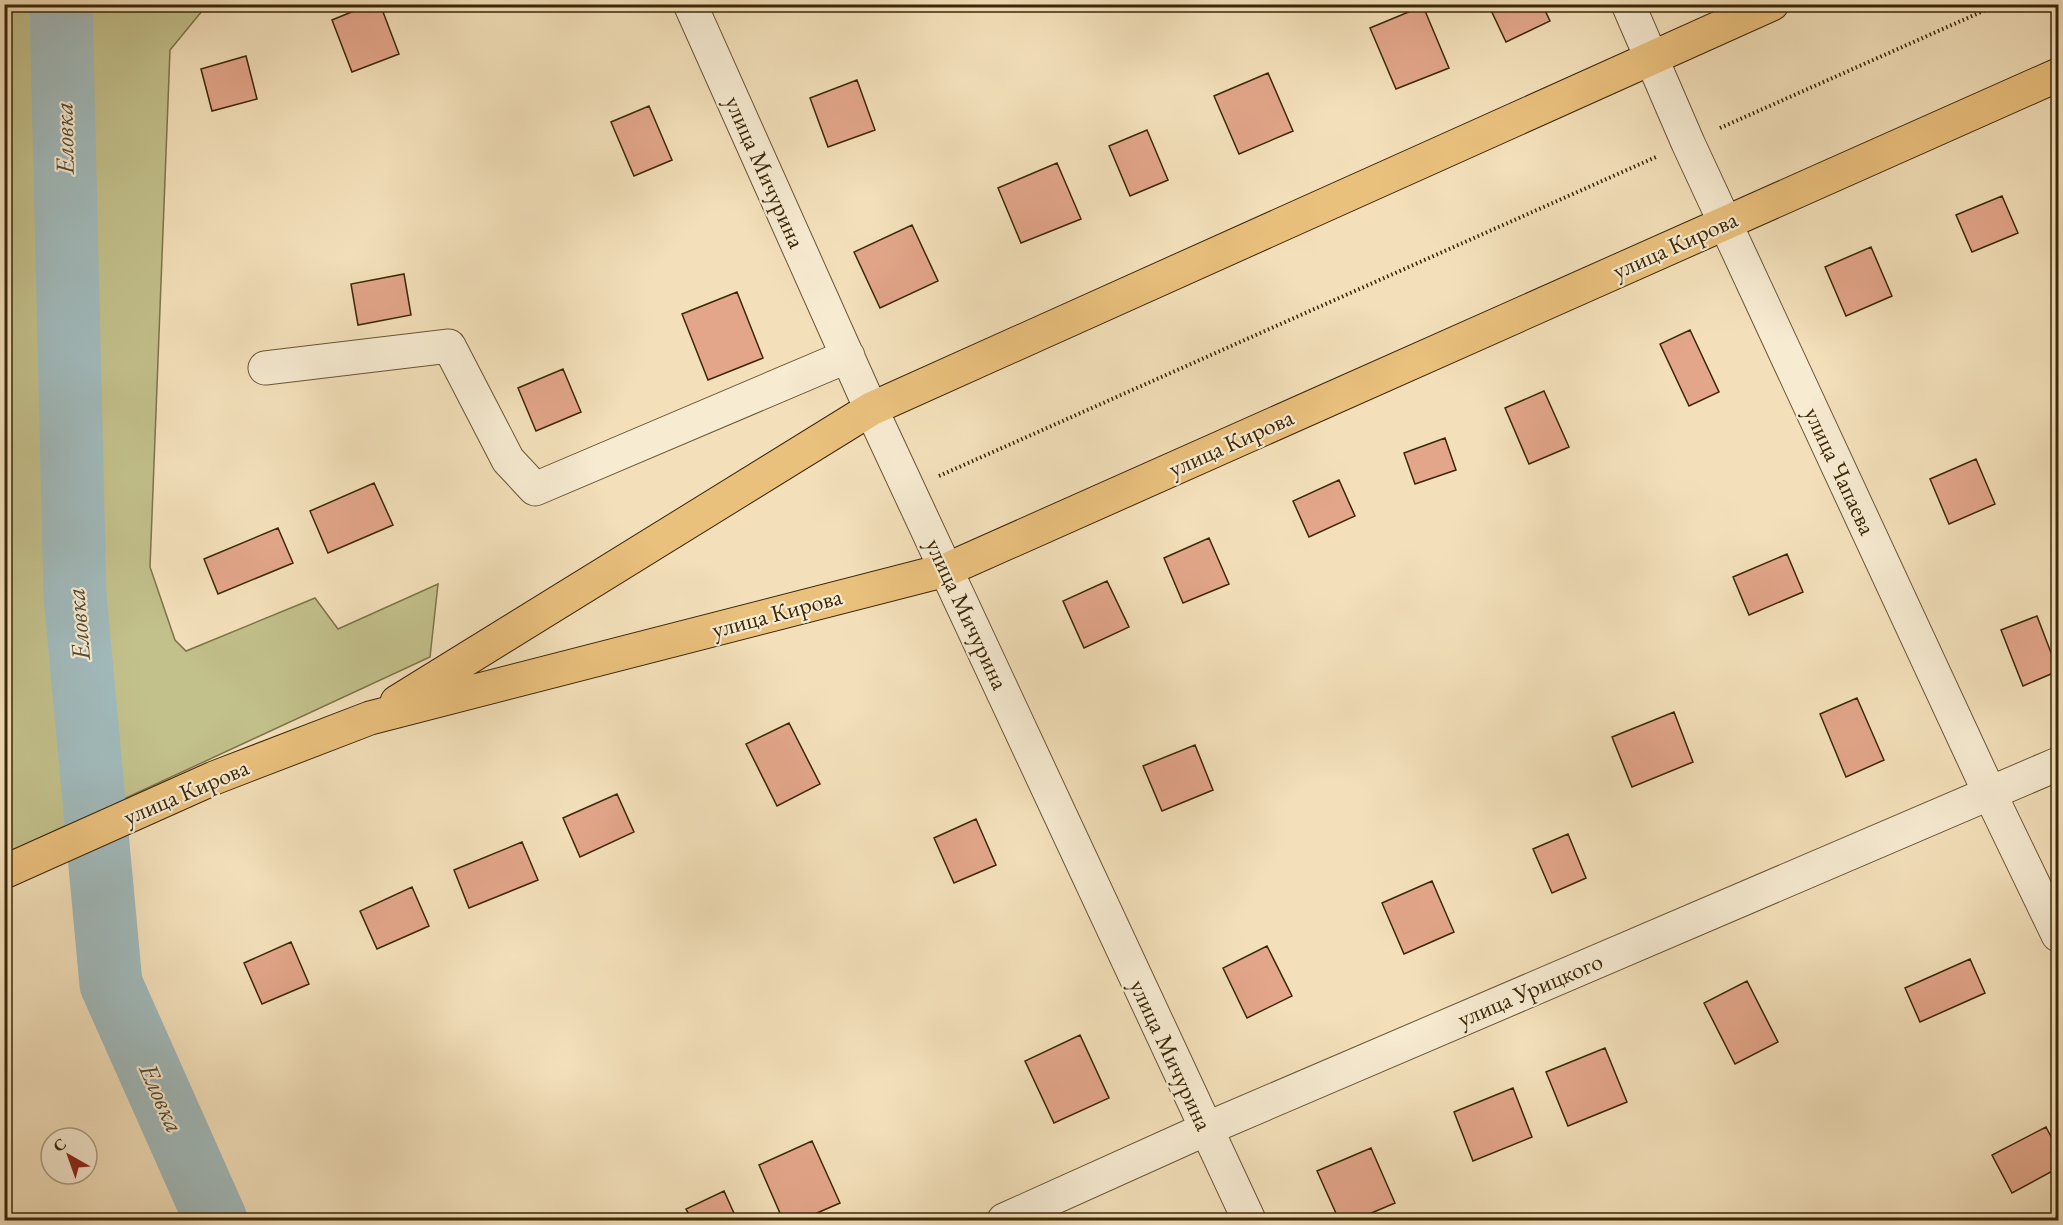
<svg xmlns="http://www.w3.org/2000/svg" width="2063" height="1225" viewBox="0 0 2063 1225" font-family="'EB Garamond',serif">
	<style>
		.green { fill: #c2c08b; stroke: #7e7449; stroke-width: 1.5 }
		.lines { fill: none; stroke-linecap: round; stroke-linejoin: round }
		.river { stroke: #a1babb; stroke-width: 63 }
		.building { fill: #e3a68a; stroke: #3b2707; stroke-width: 1.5 }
		.minor-casing { stroke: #695534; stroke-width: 35 }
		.major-casing { stroke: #3b2707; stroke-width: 35 }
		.path { stroke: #3b2707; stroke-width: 4; stroke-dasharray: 1.5 3; stroke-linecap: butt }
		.minor { stroke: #f7ebd2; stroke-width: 33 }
		.major { stroke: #eac07d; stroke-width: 33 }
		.labels { text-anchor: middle; stroke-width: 4.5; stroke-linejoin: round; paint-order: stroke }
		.street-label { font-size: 24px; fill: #3b2707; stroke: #f7ebd2 }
		.water-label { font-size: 26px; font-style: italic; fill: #544c34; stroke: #f7ebd2 }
	</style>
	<rect width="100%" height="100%" fill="#f3e0ba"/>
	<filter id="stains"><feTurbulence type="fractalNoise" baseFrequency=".00333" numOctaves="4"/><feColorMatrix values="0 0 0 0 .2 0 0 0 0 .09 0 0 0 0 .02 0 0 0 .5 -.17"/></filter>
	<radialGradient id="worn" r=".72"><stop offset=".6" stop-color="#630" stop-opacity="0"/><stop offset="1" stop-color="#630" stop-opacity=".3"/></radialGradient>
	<path class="green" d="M 4,5 L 207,5 L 170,50 L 150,567 L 175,640 L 186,651 L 315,598 L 338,629 L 438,584 L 430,657 L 5,854 Z"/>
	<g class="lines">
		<path class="river" d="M 61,4 L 75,596 L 111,984 L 216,1220"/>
	</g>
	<path class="building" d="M 371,4 L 380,4 L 399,54 L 352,72 L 332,20 Z
		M 1488,4 L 1542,4 L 1550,21 L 1506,42 Z
		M 1423,6 L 1449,68 L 1396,89 L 1370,28 Z
		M 246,56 L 257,99 L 212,111 L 201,69 Z
		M 1268,73 L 1293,131 L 1239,154 L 1214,96 Z
		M 857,80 L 875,130 L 828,147 L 810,98 Z
		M 649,106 L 672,160 L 634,176 L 611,122 Z
		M 1147,130 L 1168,180 L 1130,196 L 1109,146 Z
		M 1057,163 L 1081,219 L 1021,243 L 998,188 Z
		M 2002,196 L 2018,233 L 1972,252 L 1956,215 Z
		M 912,225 L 938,281 L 880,308 L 854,252 Z
		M 1871,247 L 1892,296 L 1846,316 L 1825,267 Z
		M 404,274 L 411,315 L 358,325 L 351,284 Z
		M 737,292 L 763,358 L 708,380 L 682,314 Z
		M 1690,330 L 1719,392 L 1689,406 L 1660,344 Z
		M 563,369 L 581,412 L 536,431 L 518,388 Z
		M 1544,391 L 1569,447 L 1529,464 L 1505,408 Z
		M 1445,438 L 1456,470 L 1415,484 L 1404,453 Z
		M 1976,459 L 1995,504 L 1949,524 L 1930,479 Z
		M 1339,480 L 1355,516 L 1309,537 L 1293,501 Z
		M 374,483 L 393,525 L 328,553 L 310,511 Z
		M 278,528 L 293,563 L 218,594 L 204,559 Z
		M 1209,538 L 1229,584 L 1183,603 L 1164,558 Z
		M 1787,554 L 1803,592 L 1749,615 L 1733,577 Z
		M 1107,581 L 1129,627 L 1084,648 L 1063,601 Z
		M 2037,616 L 2058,671 L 2023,686 L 2001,630 Z
		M 1857,698 L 1884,760 L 1846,777 L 1820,714 Z
		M 1674,712 L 1693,762 L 1632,787 L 1612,737 Z
		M 789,723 L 820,784 L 777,806 L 746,744 Z
		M 1195,745 L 1213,790 L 1162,811 L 1143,766 Z
		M 617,794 L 634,832 L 580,857 L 563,818 Z
		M 976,819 L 996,865 L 954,883 L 934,838 Z
		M 1568,834 L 1586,878 L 1552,893 L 1533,849 Z
		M 522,842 L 538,880 L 469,908 L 454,870 Z
		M 1432,881 L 1454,932 L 1404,954 L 1382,903 Z
		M 412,887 L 429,926 L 377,949 L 360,911 Z
		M 291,942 L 309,984 L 262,1004 L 244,963 Z
		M 1267,946 L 1292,996 L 1247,1018 L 1223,968 Z
		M 1970,959 L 1985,993 L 1920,1022 L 1905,988 Z
		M 1747,981 L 1778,1042 L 1735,1064 L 1704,1003 Z
		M 1080,1035 L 1109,1098 L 1054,1123 L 1025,1061 Z
		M 1605,1048 L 1627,1102 L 1568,1126 L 1546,1072 Z
		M 1513,1088 L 1532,1137 L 1473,1161 L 1454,1112 Z
		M 2046,1127 L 2058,1150 L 2058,1168 L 2012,1193 L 1992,1155 Z
		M 812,1141 L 840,1203 L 801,1220 L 783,1220 L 759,1165 Z
		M 1371,1148 L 1395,1203 L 1355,1220 L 1339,1220 L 1317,1171 Z
		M 724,1191 L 737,1220 L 692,1220 L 686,1209 Z"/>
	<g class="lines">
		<g class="minor-casing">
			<path id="minor" d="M 690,4 L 871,409 L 1249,1220
				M 1628,4 L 1688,143 L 1990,794 L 2058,935
				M 265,368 L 449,346 L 508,460 L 535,489 L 848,356
				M 1004,1220 L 1206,1129 L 2058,764"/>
		</g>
		<g class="major-casing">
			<path id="major" d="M 397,702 L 871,409 L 1772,4
				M 4,872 L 214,778 L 370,718 L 946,570 L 2058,75"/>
		</g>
		<path class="path" d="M 1720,128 L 1999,4
			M 939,476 L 1656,157"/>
		<use href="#minor" class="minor"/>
		<use href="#major" class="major"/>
	</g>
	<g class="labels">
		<g class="street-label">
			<text transform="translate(765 172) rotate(66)" y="8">улица Мичурина</text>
			<text transform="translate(1675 245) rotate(-24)" y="8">улица Кирова</text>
			<text transform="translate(1231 443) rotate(-24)" y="8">улица Кирова</text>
			<text transform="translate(1840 471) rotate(65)" y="8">улица Чапаева</text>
			<text transform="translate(777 613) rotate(-15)" y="8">улица Кирова</text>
			<text transform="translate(967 614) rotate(65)" y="8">улица Мичурина</text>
			<text transform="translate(186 792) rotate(-23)" y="8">улица Кирова</text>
			<text transform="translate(1530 990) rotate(-23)" y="8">улица Урицкого</text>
			<text transform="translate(1171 1055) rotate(65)" y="8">улица Мичурина</text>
		</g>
		<g class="water-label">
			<text transform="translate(64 138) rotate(-91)" y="9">Еловка</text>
			<text transform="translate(78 624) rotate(-95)" y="9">Еловка</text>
			<text transform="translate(162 1098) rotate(66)" y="9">Еловка</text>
		</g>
	</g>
	<rect width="2063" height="1225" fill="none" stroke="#f3e0ba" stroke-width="24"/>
	<rect x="6" y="6" width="2051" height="1213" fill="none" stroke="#3b2707" stroke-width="3"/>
	<rect x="12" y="12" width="2039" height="1201" fill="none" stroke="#3b2707" stroke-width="1.5"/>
	<g transform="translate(69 1156) rotate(320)"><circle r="28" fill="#f7ebd2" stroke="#ac9d81" stroke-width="1.5"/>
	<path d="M0-4.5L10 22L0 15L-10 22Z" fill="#8f2418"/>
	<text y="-9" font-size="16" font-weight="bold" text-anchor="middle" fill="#3b2707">С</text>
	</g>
	<rect width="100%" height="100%" filter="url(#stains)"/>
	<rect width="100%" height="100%" fill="url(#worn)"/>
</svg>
